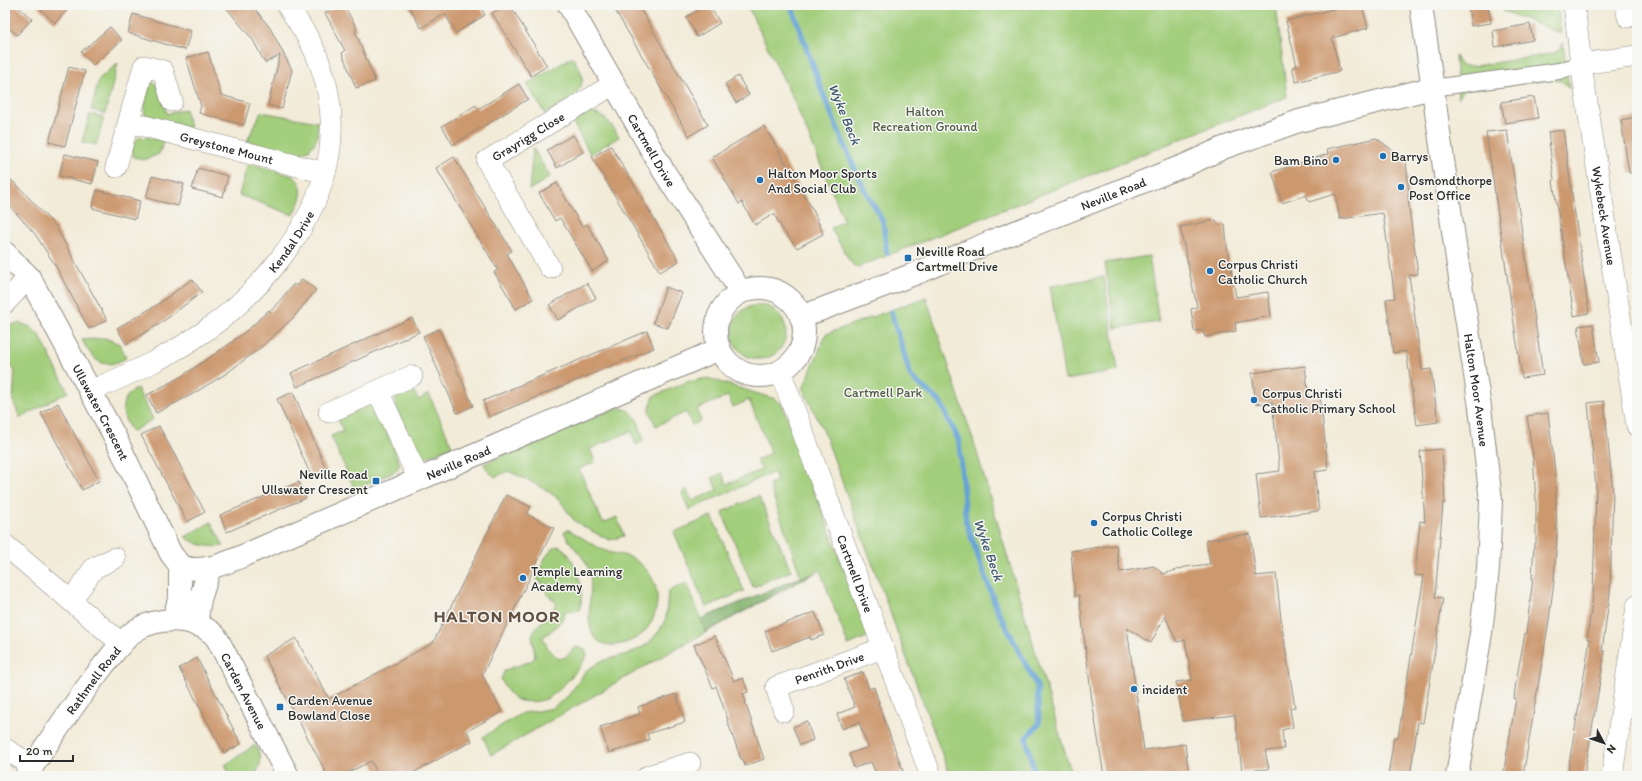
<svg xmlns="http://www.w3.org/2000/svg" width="1642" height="781" viewBox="0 0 1642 781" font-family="Itim,sans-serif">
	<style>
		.green { fill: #a3ce7b; stroke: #677c53 }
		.forest { fill: #82b16b; stroke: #566e4b }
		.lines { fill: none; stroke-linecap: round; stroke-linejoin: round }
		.stream { stroke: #63a1d5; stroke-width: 5.5 }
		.building { fill: #cc986e }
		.pedestrian-casing { stroke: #8e8b82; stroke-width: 18 }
		.minor-casing { stroke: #8e8b82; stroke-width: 22 }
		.tertiary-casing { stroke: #8e8b82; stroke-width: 24 }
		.pedestrian { stroke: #fff; stroke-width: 16 }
		.minor { stroke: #fff; stroke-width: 21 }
		.tertiary { stroke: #fff; stroke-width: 22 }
		.poi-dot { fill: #1f6fb2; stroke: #f6f6f2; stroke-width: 1.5 }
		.labels { text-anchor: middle; stroke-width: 3; stroke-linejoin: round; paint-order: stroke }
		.park-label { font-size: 13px; fill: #4f5c43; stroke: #f6f6f2 }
		.street-label { font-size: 13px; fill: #2b2b2b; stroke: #f6f6f2 }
		.poi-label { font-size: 13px; fill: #2b2b2b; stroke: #f6f6f2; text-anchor: start }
		.water-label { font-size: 14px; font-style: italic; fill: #415a6f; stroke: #f6f6f2 }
		.district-label { font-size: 17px; font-weight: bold; letter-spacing: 1px; fill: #635142; stroke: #f6f6f2 }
	</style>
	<rect width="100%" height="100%" fill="#f6f6f2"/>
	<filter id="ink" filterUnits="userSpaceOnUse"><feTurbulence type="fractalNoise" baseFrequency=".025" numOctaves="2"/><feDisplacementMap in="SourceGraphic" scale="8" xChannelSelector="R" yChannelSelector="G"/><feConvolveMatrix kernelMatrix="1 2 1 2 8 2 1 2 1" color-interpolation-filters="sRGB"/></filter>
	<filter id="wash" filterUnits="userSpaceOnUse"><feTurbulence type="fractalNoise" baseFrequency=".012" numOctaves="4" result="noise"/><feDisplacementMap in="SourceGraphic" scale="16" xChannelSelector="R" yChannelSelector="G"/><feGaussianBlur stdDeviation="0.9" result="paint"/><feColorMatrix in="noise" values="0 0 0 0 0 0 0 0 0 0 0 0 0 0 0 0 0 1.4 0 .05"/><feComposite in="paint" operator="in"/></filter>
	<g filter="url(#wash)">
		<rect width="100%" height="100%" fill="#f2ebd8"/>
		<path class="green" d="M 747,5 L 1276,5 L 1287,97 L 856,268 L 849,260 L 831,228 L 844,220 L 794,101 Z
			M 1503,5 L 1557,5 L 1561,33 L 1503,11 Z
			M 1563,43 L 1569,89 L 1562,81 L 1555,79 L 1464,90 L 1458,98 L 1455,56 L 1461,66 L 1474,66 L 1551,54 C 1558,51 1561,49 1563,43 Z
			M 572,57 C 576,63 581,69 582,76 C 585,96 558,106 545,114 L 527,84 Z
			M 118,63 L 105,114 L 91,110 L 99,79 Z
			M 152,82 L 157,85 L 167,114 L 185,109 L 190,128 L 145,115 L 144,108 L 150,84 Z
			M 261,112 L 318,122 L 317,138 L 314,144 L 310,149 L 298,155 L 247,141 Z
			M 593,113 C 607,117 612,125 619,137 L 590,154 L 572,121 L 585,114 Z
			M 90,114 L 104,117 L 96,145 L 82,142 Z
			M 141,136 L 143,138 L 146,137 L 164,141 L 159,154 L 144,160 L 134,157 C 129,149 134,141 141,136 Z
			M 533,148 L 550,177 L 529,190 Z
			M 248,163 L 293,176 C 308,188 300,201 293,215 L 239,195 Z
			M 1149,256 L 1159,322 L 1115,328 L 1105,263 Z
			M 1104,277 L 1118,371 L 1065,380 L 1050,286 Z
			M 926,297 L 975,446 L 1072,776 L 950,776 L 824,432 L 803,389 L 826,334 Z
			M732 332a27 27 0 1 1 54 0a27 27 0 1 1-54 0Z
			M 20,323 L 31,327 L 40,336 L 68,392 L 20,418 L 13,401 L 15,371 L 5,362 L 5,326 Z
			M 105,338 L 120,344 L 126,358 C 103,371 93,361 82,340 Z
			M 707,378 L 775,399 L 782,404 L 869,636 L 848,645 L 820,570 L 670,652 L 491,755 L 483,737 L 522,713 L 537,711 L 553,708 L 568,696 L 587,670 L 601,661 L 631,653 L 648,644 L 660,630 L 666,618 L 668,591 L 687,583 L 701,619 L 801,577 L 769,484 L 777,481 L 774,472 L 689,510 L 682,493 L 685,490 L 687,490 L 692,501 L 717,490 L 712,478 L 722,473 L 727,484 L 761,470 L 757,460 L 771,453 L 749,400 L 733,407 L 728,396 L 697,409 L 701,421 L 692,425 L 686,412 L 656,426 L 649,410 L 654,396 L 687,382 Z
			M 412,387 L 418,400 L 429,394 L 452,446 L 425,458 L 417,456 L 395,405 C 394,394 403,391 412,387 Z
			M 137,388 L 153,419 L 132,432 C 121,414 117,401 137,388 Z
			M 367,406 L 372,406 L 376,408 L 400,464 L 396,471 L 355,490 L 331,436 L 343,431 L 338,419 Z
			M 616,408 C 637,408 639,424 644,441 L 636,445 L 631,431 L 590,449 L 595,462 L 579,469 L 603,523 L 617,517 L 624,536 L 610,540 C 601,536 578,525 572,518 C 567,512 564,504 557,498 C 543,486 525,479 508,471 L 495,477 L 489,472 L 484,464 Z
			M 759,496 L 791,571 L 753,587 L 722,512 Z
			M 712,516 L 744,591 L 706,607 L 674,532 Z
			M 211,522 L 224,546 C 210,548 196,545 185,537 Z
			M 566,530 L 569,530 C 579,535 595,547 606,551 C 621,557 627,552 642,565 C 662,583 662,614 643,633 C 631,644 604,652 594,636 C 583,620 595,590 589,570 C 585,556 570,546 564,532 Z
			M 558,546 C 575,551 587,595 579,610 L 570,612 L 566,611 L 563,618 L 555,628 L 543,637 C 545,644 555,664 565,657 C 569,655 572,650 575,647 L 584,648 L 587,655 C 583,665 558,693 548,698 C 541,702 525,703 518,700 C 509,696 505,687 501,679 L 505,670 L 531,661 L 535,657 L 532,635 L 538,625 L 550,614 L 557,603 L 547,594 L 544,585 L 537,579 C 540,567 546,551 558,546 Z
			M 255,745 C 263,758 262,764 254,776 L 231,776 L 225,765 Z"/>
		<path class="forest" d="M 813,574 L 705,632 L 701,619 L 801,577 Z"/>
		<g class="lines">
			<path class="stream" d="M 791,5 L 823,94 L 859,179 L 883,222 L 887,253
				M 891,312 L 911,377 L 940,402 L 959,441 L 966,522 L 997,609 L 1037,686 L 1039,724 L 1026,738 L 1035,776"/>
		</g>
		<g id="blocks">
			<path class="building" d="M 5,5 L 16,5 L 32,19 L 17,35 L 5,24 Z
				M 36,5 L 72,5 L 55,23 Z
				M 224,5 L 252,5 L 270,28 L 292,70 L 282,109 L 268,105 L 280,55 L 265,63 L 253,40 Z
				M 340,5 L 344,5 L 357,29 L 355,31 L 375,81 L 356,88 L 342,53 L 345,51 L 325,13 Z
				M 408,5 L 479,5 L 485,15 L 456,33 L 445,14 L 421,28 Z
				M 505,5 L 510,5 L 547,66 L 531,76 L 492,13 Z
				M 612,5 L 638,5 L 708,125 L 689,136 Z
				M 694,5 L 709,5 L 720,23 L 697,37 L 686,17 L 697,11 Z
				M 1349,5 L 1362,5 L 1368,28 L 1332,38 L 1340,71 L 1296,82 L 1292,67 L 1297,66 L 1286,21 Z
				M 1468,5 L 1488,5 L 1491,23 L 1471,26 Z
				M 133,14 L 191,31 L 185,50 L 128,33 Z
				M 1530,24 L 1533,40 L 1495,47 L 1493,31 Z
				M 110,27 L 122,40 L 93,65 L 81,52 Z
				M 208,52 L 221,95 L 250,103 L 244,125 L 199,113 L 201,106 L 186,58 Z
				M 69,67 L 85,71 L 65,146 L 49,142 Z
				M 738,76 L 749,95 L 736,103 L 725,84 Z
				M 519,84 L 528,99 L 453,145 L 442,126 L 476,105 L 478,109 Z
				M 1534,97 L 1538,118 L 1505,123 L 1501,102 Z
				M 1637,117 L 1637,172 L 1629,173 L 1621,120 Z
				M 764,126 L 814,212 L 823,234 L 797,248 L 783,230 L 774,214 L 755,225 L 742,202 L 739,204 L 712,157 Z
				M 1507,130 L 1543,375 L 1522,378 L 1486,132 Z
				M 1563,130 L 1589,313 L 1574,316 L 1553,181 L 1554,180 L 1548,132 Z
				M 573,135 L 583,152 L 557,168 L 547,150 Z
				M 1376,138 L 1406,160 L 1409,195 L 1408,195 L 1409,208 L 1418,274 L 1409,275 L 1422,370 L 1431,369 L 1438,422 L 1417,425 L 1406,351 L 1393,353 L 1386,299 L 1395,298 L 1383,213 L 1340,219 L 1335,194 L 1309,202 L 1306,195 L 1282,203 L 1272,172 L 1328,154 L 1327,149 Z
				M 611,146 L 679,261 L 660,272 L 592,157 Z
				M 65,154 L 98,162 L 92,184 L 59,176 Z
				M 454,157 L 512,251 L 507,254 L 533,299 L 516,309 L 494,272 L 498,270 L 436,168 Z
				M 198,168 L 228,176 L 223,197 L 192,189 Z
				M 5,175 L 18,186 L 56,227 L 107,320 L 89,329 L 55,265 L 35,234 L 5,201 Z
				M 152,176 L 184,184 L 178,206 L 146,198 Z
				M 557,183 L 582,227 L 587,224 L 609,261 L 592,271 L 560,218 L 555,221 L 539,193 Z
				M 97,190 L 140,201 L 135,219 L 92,208 Z
				M 1216,220 L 1218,225 L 1225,224 L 1227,246 L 1236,297 L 1268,292 L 1271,316 L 1235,323 L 1236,331 L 1205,337 L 1202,330 L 1194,331 L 1191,309 L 1197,307 L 1180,227 Z
				M 192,279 L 202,292 L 161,323 L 126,344 L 117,328 L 157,305 Z
				M 302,279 L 316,290 L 292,319 L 260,348 L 227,373 L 191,395 L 156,413 L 147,395 L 182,376 L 228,345 L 250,328 L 269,310 L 270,312 L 294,284 L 296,286 Z
				M 587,283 L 596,298 L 558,320 L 549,305 Z
				M 666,287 L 682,293 L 668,328 L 653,323 Z
				M 412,318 L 419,332 L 297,387 L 291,373 Z
				M 1593,324 L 1599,362 L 1584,364 L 1578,326 Z
				M 439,329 L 473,406 L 457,413 L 423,336 Z
				M 647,331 L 654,348 L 489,417 L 483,401 Z
				M 1305,366 L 1309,398 L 1320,396 L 1328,470 L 1314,472 L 1319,511 L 1261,518 L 1256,474 L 1280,471 L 1272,402 L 1256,404 L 1252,373 Z
				M 293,392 L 327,471 L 312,478 L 277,399 Z
				M 1604,401 L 1613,492 L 1610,593 L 1602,651 L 1605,651 L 1584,776 L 1567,776 L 1590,640 L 1587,639 L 1593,595 L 1596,488 L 1588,403 Z
				M 58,403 L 99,481 L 82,490 L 41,413 Z
				M 1548,413 L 1555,472 L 1557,534 L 1554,581 L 1549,620 L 1523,776 L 1503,776 L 1516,699 L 1514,698 L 1516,682 L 1525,633 L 1526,634 L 1533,578 L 1532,578 L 1534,544 L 1536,544 L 1536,501 L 1533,457 L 1527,416 Z
				M 159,426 L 205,512 L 187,522 L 141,435 Z
				M 1442,449 L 1445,503 L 1443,503 L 1435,597 L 1443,598 L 1432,669 L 1423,723 L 1418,722 L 1410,776 L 1388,776 L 1394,737 L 1398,737 L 1424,576 L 1415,575 L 1420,521 L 1425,522 L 1420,451 Z
				M 299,482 L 306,498 L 227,532 L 220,515 Z
				M 506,495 L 531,507 L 527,514 L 554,528 L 482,675 L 502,712 L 467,731 L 472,741 L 407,776 L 379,776 L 371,761 L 342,776 L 328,776 L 264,656 L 296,638 L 329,699 L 433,643 Z
				M 1250,534 L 1256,576 L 1276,574 L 1282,628 L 1295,707 L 1290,708 L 1293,727 L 1282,730 L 1284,749 L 1265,751 L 1269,769 L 1242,771 L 1235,715 L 1183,721 L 1176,682 L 1192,680 L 1185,640 L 1177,642 L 1165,616 L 1151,643 L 1127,628 L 1144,750 L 1185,744 L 1189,776 L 1104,776 L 1092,701 L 1079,595 L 1075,596 L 1071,551 L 1116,545 L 1120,572 L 1154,566 L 1163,574 L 1186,567 L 1210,564 L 1206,540 Z
				M 815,612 L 824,635 L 811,640 L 810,637 L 772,651 L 765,631 Z
				M 715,636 L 734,681 L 743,678 L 748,692 L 743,694 L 746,702 L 745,702 L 764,759 L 745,766 L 743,759 L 741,759 L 727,720 L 728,720 L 716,686 L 713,688 L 694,645 Z
				M 197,658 L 241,744 L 224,753 L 179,668 Z
				M 863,672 L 869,689 L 874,687 L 879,703 L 878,703 L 903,771 L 899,772 L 901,776 L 877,776 L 871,762 L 854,768 L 849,754 L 868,747 L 859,722 L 842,729 L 837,714 L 855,707 L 844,679 Z
				M 676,694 L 685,722 L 647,734 L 649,740 L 609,753 L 600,727 L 640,714 L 638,707 Z
				M 807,721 L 813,740 L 800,745 L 793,727 Z"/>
		</g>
	</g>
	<g filter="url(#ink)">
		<use href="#blocks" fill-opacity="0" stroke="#8e8b82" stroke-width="1"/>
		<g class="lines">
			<g class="pedestrian-casing">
				<path id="pedestrian" d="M 1432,88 L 1559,71 L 1581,64"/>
			</g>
			<g class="minor-casing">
				<g id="minor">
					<path id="s1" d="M 1574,5 L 1581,64 L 1637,426"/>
					<path d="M 1626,5 L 1628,17"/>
					<path d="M 1581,64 L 1637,56"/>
					<path id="s2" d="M 129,122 L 325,173"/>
					<path d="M 116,167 L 144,66 L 163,71 L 172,101"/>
					<path id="s3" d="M 550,268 L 487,161 L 614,84"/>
					<path d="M 5,303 L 29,277"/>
					<path id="s4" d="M 780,371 L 931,776"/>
					<path id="s5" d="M 90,391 C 130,374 170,356 205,331 C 256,296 309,233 325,173 C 336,135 332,90 316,54 C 309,37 297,20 287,5"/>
					<path d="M 378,391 L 419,480"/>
					<path d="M 329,412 L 412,376"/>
					<path d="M 5,545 L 122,644"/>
					<path d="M 71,601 L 94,568 L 115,558"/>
					<path id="s6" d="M 784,711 L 776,687 L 883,648"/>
					<path d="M 5,749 L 33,766"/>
					<path d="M 648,776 L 690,763"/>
					<path d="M 1612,776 L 1637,606"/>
				</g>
			</g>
			<g class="tertiary-casing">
				<g id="tertiary">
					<path id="s7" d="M 569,5 L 663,170 L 741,292"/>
					<path id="s8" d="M 1421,5 L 1457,259 L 1480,407 L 1491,501 L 1488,569 L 1481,633 L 1457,776"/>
					<path id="s9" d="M 5,253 L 29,277 L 116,439 L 171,554 C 174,557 176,561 179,564 C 198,578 236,559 254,551 L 719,349"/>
					<circle cx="760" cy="332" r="44"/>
					<path id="s10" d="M 801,317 L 917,273 L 1000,238 L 1188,164 L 1223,148 L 1299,121 L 1432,88"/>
					<path d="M 173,620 L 180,597 L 180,565"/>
					<path d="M 196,625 L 200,599 L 210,568"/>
					<path id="s11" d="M 26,776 C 51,738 76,701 103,666 C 112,655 125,637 136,630 C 158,617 191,616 212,633 C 215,635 217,639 219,642 L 288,776"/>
				</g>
			</g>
			<use href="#pedestrian" class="pedestrian"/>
			<use href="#minor" class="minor"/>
			<use href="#tertiary" class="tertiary"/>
		</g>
	</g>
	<g class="poi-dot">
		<circle cx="1383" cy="156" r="4"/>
		<circle cx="1336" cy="160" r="4"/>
		<circle cx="760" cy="180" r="4"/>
		<circle cx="1401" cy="187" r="4"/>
		<rect x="904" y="254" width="8" height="8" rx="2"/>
		<circle cx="1210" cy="271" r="4"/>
		<circle cx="1254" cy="400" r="4"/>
		<rect x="372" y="477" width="8" height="8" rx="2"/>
		<circle cx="1094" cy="523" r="4"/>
		<circle cx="523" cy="578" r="4"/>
		<circle cx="1134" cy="689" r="4"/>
		<rect x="276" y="703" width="8" height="8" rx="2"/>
	</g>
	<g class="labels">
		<g class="park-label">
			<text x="925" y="116">Halton<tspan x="925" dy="15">Recreation Ground</tspan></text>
			<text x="883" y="397">Cartmell Park</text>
		</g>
		<g class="street-label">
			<text dy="5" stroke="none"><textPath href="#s3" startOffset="172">Grayrigg Close</textPath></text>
			<text dy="5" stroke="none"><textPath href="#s2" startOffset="101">Greystone Mount</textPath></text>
			<text dy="5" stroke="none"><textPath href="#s7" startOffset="167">Cartmell Drive</textPath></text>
			<text dy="5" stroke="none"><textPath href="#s10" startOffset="336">Neville Road</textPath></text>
			<text dy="5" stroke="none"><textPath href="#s1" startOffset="213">Wykebeck Avenue</textPath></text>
			<text dy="5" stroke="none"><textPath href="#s5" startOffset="255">Kendal Drive</textPath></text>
			<text dy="5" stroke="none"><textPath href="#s8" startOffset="389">Halton Moor Avenue</textPath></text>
			<text dy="5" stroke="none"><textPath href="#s9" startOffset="187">Ullswater Crescent</textPath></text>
			<text dy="5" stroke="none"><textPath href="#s9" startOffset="660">Neville Road</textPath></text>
			<text dy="5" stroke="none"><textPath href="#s4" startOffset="216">Cartmell Drive</textPath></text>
			<text dy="5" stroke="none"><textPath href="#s6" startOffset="82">Penrith Drive</textPath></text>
			<text dy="5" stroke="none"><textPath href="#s11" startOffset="117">Rathmell Road</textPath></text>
			<text dy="5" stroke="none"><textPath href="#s11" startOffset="330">Carden Avenue</textPath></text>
		</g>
		<g class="poi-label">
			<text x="1391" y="161">Barrys</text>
			<text x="1328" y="165" text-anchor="end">Bam Bino</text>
			<text x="768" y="178">Halton Moor Sports<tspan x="768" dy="15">And Social Club</tspan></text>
			<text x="1409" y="185">Osmondthorpe<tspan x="1409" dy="15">Post Office</tspan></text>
			<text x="916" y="256">Neville Road<tspan x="916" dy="15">Cartmell Drive</tspan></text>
			<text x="1218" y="269">Corpus Christi<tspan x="1218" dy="15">Catholic Church</tspan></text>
			<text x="1262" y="398">Corpus Christi<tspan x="1262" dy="15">Catholic Primary School</tspan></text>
			<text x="368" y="479" text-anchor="end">Neville Road<tspan x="368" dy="15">Ullswater Crescent</tspan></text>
			<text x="1102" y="521">Corpus Christi<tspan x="1102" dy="15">Catholic College</tspan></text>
			<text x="531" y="576">Temple Learning<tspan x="531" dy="15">Academy</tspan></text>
			<text x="1142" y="694">incident</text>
			<text x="288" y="705">Carden Avenue<tspan x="288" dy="15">Bowland Close</tspan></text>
		</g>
		<g class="water-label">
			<text transform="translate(845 114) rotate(68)" y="5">Wyke Beck</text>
			<text transform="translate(989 550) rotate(71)" y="5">Wyke Beck</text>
		</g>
		<g class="district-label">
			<text x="497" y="622">HALTON MOOR</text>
		</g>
	</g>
	<rect width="1642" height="781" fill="none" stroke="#f6f6f2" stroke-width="20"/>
	<g transform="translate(1604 743) rotate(130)" stroke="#f6f6f2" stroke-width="3" paint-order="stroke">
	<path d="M0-3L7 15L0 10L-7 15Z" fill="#2b2b2b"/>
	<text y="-6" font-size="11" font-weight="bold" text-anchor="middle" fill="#2b2b2b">N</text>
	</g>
	<path d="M20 755v6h53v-6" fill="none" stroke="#2b2b2b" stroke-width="2"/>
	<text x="26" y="755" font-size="12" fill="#2b2b2b" stroke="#f6f6f2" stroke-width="3" paint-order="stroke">20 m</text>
</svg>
